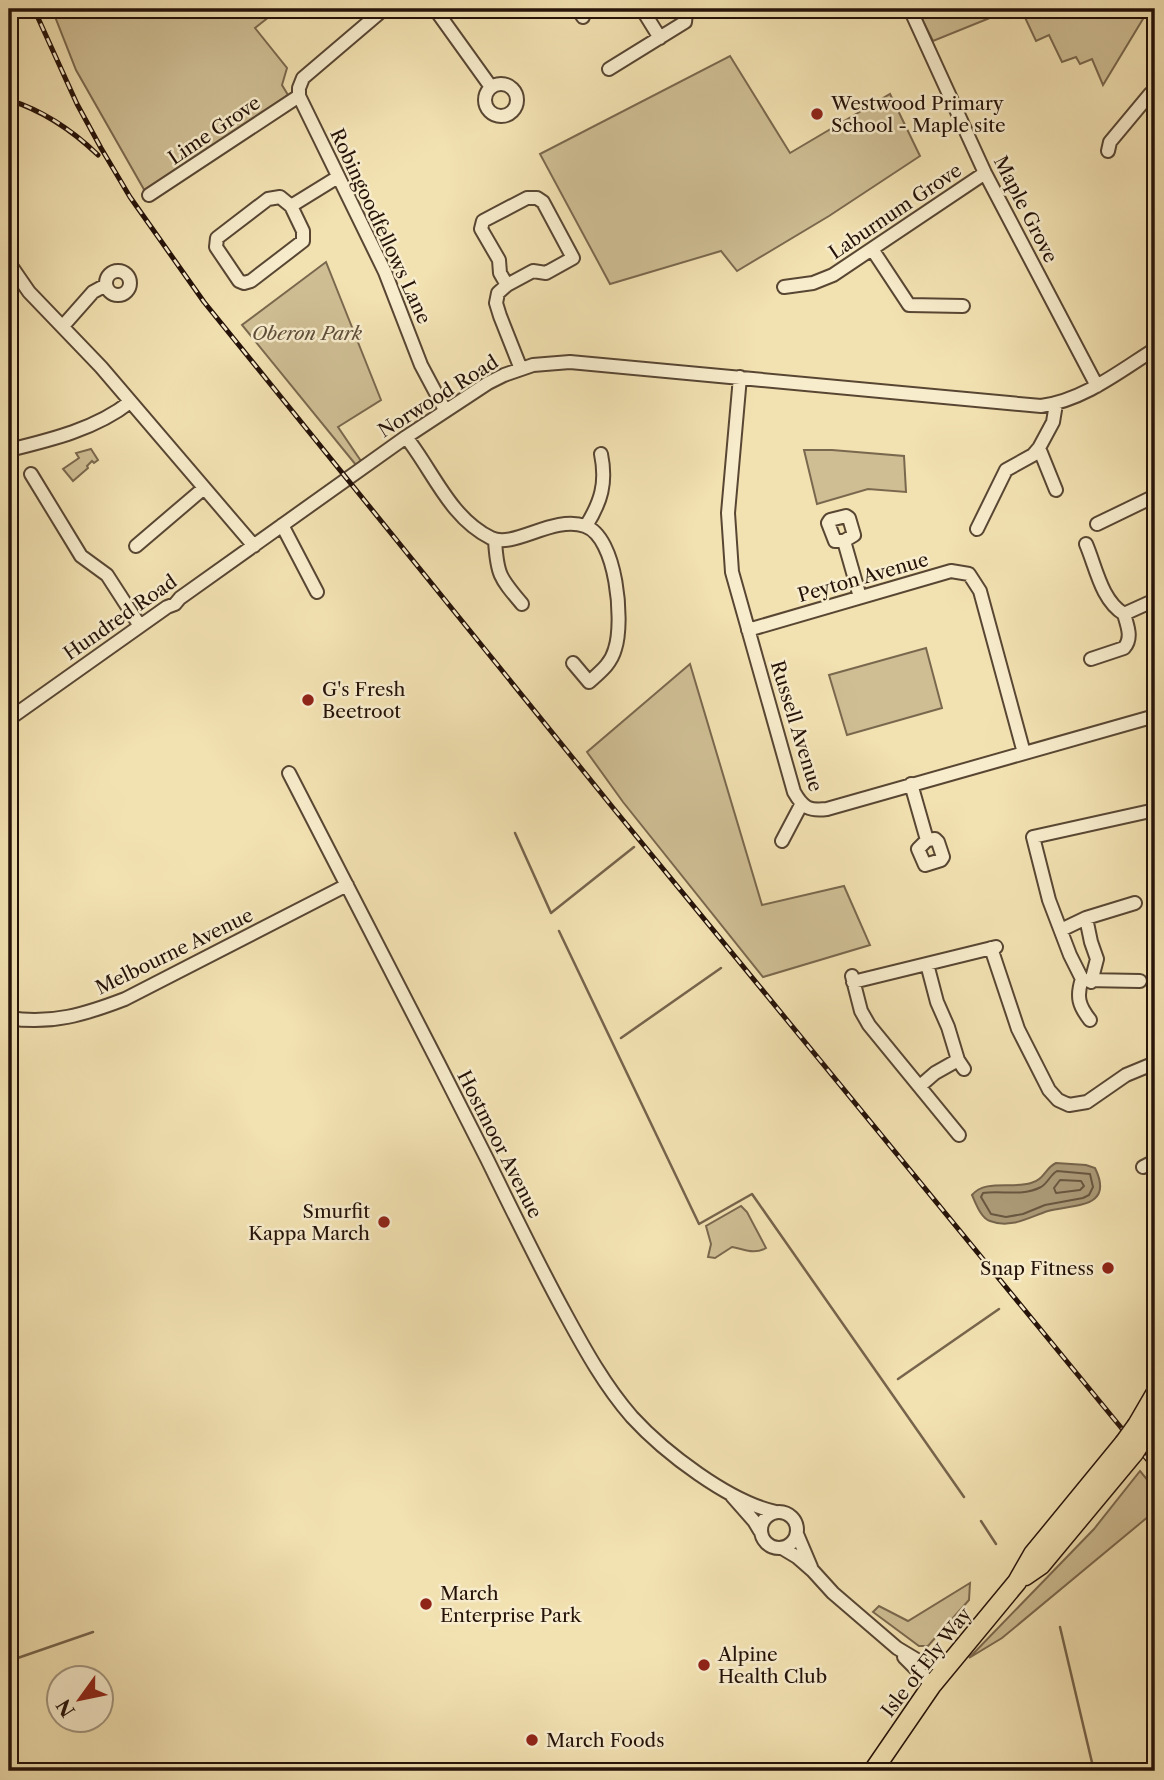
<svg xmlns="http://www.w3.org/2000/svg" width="1164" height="1780" viewBox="0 0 1164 1780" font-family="'Libre Caslon Text',serif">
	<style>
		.green { fill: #cfbe94; stroke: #7a684e; stroke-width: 2 }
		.water { fill: #ac9b78; stroke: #76644c; stroke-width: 2 }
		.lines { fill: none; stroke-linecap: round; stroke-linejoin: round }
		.shore { stroke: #685640; stroke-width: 2 }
		.stream { stroke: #76644c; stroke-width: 2.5 }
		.minor-casing { stroke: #584633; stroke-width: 16 }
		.highway-casing { stroke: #251209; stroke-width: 21 }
		.minor { stroke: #f7eccc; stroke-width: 12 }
		.highway { stroke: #f2e1b1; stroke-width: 18 }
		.rail-casing { stroke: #251209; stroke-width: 5 }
		.rail { stroke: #f7eccc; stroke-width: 2.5; stroke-dasharray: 8; stroke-linecap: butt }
		.highway-bridge-casing { stroke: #251209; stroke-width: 21; stroke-linecap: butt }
		.highway-bridge { stroke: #f2e1b1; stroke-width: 18 }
		.poi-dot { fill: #8f2418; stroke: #f7eccc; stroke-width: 2.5 }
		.labels { text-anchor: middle; stroke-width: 5; stroke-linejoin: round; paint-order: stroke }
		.poi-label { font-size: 19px; fill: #251209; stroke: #f7eccc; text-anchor: start }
		.street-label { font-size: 19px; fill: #251209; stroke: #f7eccc }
		.park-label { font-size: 19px; font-style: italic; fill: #604e3a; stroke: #f7eccc }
	</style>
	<rect width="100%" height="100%" fill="#f2e1b1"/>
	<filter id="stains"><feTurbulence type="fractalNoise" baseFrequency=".00286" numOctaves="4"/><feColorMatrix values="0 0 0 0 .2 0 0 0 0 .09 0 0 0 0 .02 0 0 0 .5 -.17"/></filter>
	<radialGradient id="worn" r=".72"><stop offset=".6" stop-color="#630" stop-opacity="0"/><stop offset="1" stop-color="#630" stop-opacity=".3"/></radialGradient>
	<path class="green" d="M 52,9 L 279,9 L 255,28 L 287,68 L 282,85 L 288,95 L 146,193 L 76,70 Z
		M 917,9 L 1012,9 L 933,41 Z
		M 1021,9 L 1149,9 L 1103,85 L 1092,59 L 1080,64 L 1076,57 L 1062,62 L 1049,35 L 1036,41 Z
		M 730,56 L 790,153 L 890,94 L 920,156 L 829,216 L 737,271 L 721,251 L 610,284 L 540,154 Z
		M 326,262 L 381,400 L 338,427 L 361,461 L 356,465 L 242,325 Z
		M 91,449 L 98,460 L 94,463 L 92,461 L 87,466 L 88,468 L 73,481 L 63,469 L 79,458 L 76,453 Z
		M 804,450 L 832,450 L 904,456 L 906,492 L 868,489 L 817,504 Z
		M 926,648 L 942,708 L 847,735 L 829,675 Z
		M 690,664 L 762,905 L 844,886 L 870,945 L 763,977 L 623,802 L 587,752 Z
		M 741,1206 L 747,1212 L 766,1248 C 754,1255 744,1249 732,1247 L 715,1258 L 708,1257 L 711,1244 L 706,1226 Z
		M 1140,1471 L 1155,1489 L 1155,1511 L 1002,1638 L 969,1658 L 1094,1529 Z
		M 970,1583 L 969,1600 L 928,1646 L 919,1646 L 873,1612 L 879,1606 L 908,1621 Z"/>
	<path class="water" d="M 1056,1163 L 1086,1165 L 1095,1168 C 1115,1209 1073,1204 1048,1211 C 1029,1217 1011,1229 990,1221 C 981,1218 976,1204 972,1195 C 985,1179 1012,1189 1031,1183 C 1044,1180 1045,1168 1056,1163 Z"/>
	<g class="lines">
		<path class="shore" d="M 1057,1171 L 1090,1174 L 1093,1187 L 1089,1195 L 1083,1198 L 1045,1205 L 1023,1214 L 1006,1217 L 991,1214 L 981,1197 L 983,1193 C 1002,1190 1022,1197 1041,1187 C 1048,1183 1050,1175 1057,1171 Z
			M 1060,1180 L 1081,1181 L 1084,1186 L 1080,1190 L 1056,1193 L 1054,1188 Z"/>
		<path class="stream" d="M 515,833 L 551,913 L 634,847
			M 559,931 L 699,1224 L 752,1194 L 964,1497
			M 621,1038 L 721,968
			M 898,1379 L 999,1309
			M 981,1521 L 996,1544
			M 1060,1627 L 1094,1771
			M 9,1661 L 93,1632"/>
		<g class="minor-casing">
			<path id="minor" d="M 384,9 L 303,78 L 299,88 L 299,96 L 385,272 L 421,365 L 445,410
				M 435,9 L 491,87
				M 578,9 L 583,17
				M 642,9 L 660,38
				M 910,9 L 985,173 L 1097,386
				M 609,69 L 685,22 L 686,13
				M485 100a16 16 0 1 1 32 0a16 16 0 1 1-32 0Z
				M 1108,151 L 1110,142 L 1150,94 L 1155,92
				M 149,195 L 299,96
				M 291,206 L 280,197 L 268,199 L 217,238 L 216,247 L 239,281 L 244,283 L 251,281 L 303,241 L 303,231 L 291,206 L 338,177
				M 872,249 L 909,305 L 963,306
				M 9,263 L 29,292 L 101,367 L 254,546
				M106 283a12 12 0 1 1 24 0a12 12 0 1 1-24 0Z
				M 507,285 L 500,273 L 499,260 L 481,229 L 483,221 L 527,198 L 537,198 L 543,202 L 573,258 L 546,273 L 533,271 L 507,285 L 498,293 L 496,303 L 500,316 L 521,369
				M 784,287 L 813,283 L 833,275 L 985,173
				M 63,326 L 93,292 L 106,285
				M 740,377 L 728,513 L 732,572 L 794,792 C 803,808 809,811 827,809 L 1155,716
				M 1056,404 L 1053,422 L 1039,448 L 1056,490
				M 406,437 C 433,471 450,518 491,538 C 514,549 553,515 585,526 C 617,537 624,622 615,649 C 611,664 600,672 589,682 L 573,663
				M 9,450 C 50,440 96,429 130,402
				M 31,474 L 81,556 L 107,575 L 140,626
				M 1097,524 L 1155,496
				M 282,525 L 317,592
				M 586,526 C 601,502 607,483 601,454
				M 977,529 L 1006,470 L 1033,455 L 1039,448
				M 495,540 C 497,575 500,578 522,604
				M 844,541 L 854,535 L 849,518 L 846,516 L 830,520 L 828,523 L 835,541 L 844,541 L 860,597
				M 1086,544 C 1096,567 1101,600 1124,614 C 1127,625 1133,638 1124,648 L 1091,659
				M 136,546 L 204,488
				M 1124,614 L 1155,600
				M 748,630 L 951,571 L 969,574 L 980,591 L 1024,753
				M 9,719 L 167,607 L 175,604 L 180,598 L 406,437 L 488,383 L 504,375 L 533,365 L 570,362 L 1041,406 C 1084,400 1120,371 1155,349
				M 289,773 C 356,902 422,1030 487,1159 C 513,1212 538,1264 566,1315 C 585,1350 605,1386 632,1417 C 664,1452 729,1502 776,1512
				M 911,784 L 927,840 L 918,849 L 925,865 L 941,860 L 943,857 L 938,842 L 935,839 L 927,840
				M 782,841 L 801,805
				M 1086,918 L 1091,942 L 1097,959 L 1091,982
				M 1061,930 L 1086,918 L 1135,903
				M 991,948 L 1018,1029 L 1049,1090 L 1058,1100 L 1069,1105 L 1087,1102 L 1126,1075 L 1155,1063
				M 927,964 L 937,1002 L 948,1027 L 958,1060 L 964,1069
				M 852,976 L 861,1011 L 869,1025 L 959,1135
				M 1086,980 L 1140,981
				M 853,982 L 996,947
				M 9,1018 C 51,1025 86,1014 125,999 L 347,885
				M 1090,1020 C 1079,1006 1076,997 1082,979 L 1070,955 L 1049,900 L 1033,837 L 1155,810
				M 920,1086 L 935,1073 L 958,1060
				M 1143,1167 L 1155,1161
				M 732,1496 L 754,1521 L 760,1531
				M761 1530a18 18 0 1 1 36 0a18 18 0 1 1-36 0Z
				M 797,1534 L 811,1567
				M 782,1548 L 797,1557 L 813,1571 L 833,1593 L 897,1648 L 922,1663 L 937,1663 L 953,1658
				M 904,1657 L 932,1685"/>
		</g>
		<g class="highway-casing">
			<path id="highway" d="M 1137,1425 L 1155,1394
				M 1145,1436 L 1155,1419
				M 1025,1576 L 1041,1565 L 1134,1453
				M 873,1771 L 932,1685 L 1017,1582 L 1033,1554 L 1124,1443"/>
		</g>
		<use href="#minor" class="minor"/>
		<use href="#highway" class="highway"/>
		<g class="rail-casing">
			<path id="rail" d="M 34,9 L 77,104 L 101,148 L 130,197 L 204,302 L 614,809 L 1155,1469
				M 9,100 C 44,111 72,130 98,155"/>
		</g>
		<use href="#rail" class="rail"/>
		<g class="highway-bridge-casing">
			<path id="highway-bridge" d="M 1124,1443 L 1137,1425
				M 1134,1453 L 1145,1436"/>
		</g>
		<use href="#highway-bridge" class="highway-bridge"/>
	</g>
	<g class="poi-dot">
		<circle cx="817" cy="114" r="7"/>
		<circle cx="308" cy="700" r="7"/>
		<circle cx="384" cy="1222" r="7"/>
		<circle cx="1108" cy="1268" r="7"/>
		<circle cx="426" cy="1604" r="7"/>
		<circle cx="704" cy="1665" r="7"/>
		<circle cx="532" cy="1740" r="7"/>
	</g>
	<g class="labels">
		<g class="poi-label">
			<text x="831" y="110">Westwood Primary<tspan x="831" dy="22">School - Maple site</tspan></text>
			<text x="322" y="696">G's Fresh<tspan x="322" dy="22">Beetroot</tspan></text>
			<text x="370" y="1218" text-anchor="end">Smurfit<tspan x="370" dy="22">Kappa March</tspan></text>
			<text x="1094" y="1275" text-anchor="end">Snap Fitness</text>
			<text x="440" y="1600">March<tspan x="440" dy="22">Enterprise Park</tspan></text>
			<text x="718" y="1661">Alpine<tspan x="718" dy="22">Health Club</tspan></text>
			<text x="546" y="1747">March Foods</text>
		</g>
		<g class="street-label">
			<text transform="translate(214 130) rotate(-34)" y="7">Lime Grove</text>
			<text transform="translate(1026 209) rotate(63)" y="7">Maple Grove</text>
			<text transform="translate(895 211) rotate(-34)" y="7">Laburnum Grove</text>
			<text transform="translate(381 226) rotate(65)" y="7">Robingoodfellows Lane</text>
			<text transform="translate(438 396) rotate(-32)" y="7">Norwood Road</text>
			<text transform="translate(863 577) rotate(-16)" y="7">Peyton Avenue</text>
			<text transform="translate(120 617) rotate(-35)" y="7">Hundred Road</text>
			<text transform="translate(797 726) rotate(73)" y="7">Russell Avenue</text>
			<text transform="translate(174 951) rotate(-26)" y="7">Melbourne Avenue</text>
			<text transform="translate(500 1144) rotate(63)" y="7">Hostmoor Avenue</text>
			<text transform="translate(926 1662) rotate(-52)" y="7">Isle of Ely Way</text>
		</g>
		<g class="park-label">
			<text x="307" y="340">Oberon Park</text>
		</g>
	</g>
	<rect width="1164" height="1780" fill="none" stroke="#f2e1b1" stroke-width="35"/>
	<rect x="10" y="10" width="1143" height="1759" fill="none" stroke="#251209" stroke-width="3.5"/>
	<rect x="18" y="18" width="1129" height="1745" fill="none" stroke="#251209" stroke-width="2"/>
	<g transform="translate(80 1699) rotate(237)"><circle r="33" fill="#f7eccc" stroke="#a3957e" stroke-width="2"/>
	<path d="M0-5L12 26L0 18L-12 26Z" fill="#8f2418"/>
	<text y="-10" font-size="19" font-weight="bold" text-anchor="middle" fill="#251209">N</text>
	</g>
	<rect width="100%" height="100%" filter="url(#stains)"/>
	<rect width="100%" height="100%" fill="url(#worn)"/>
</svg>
